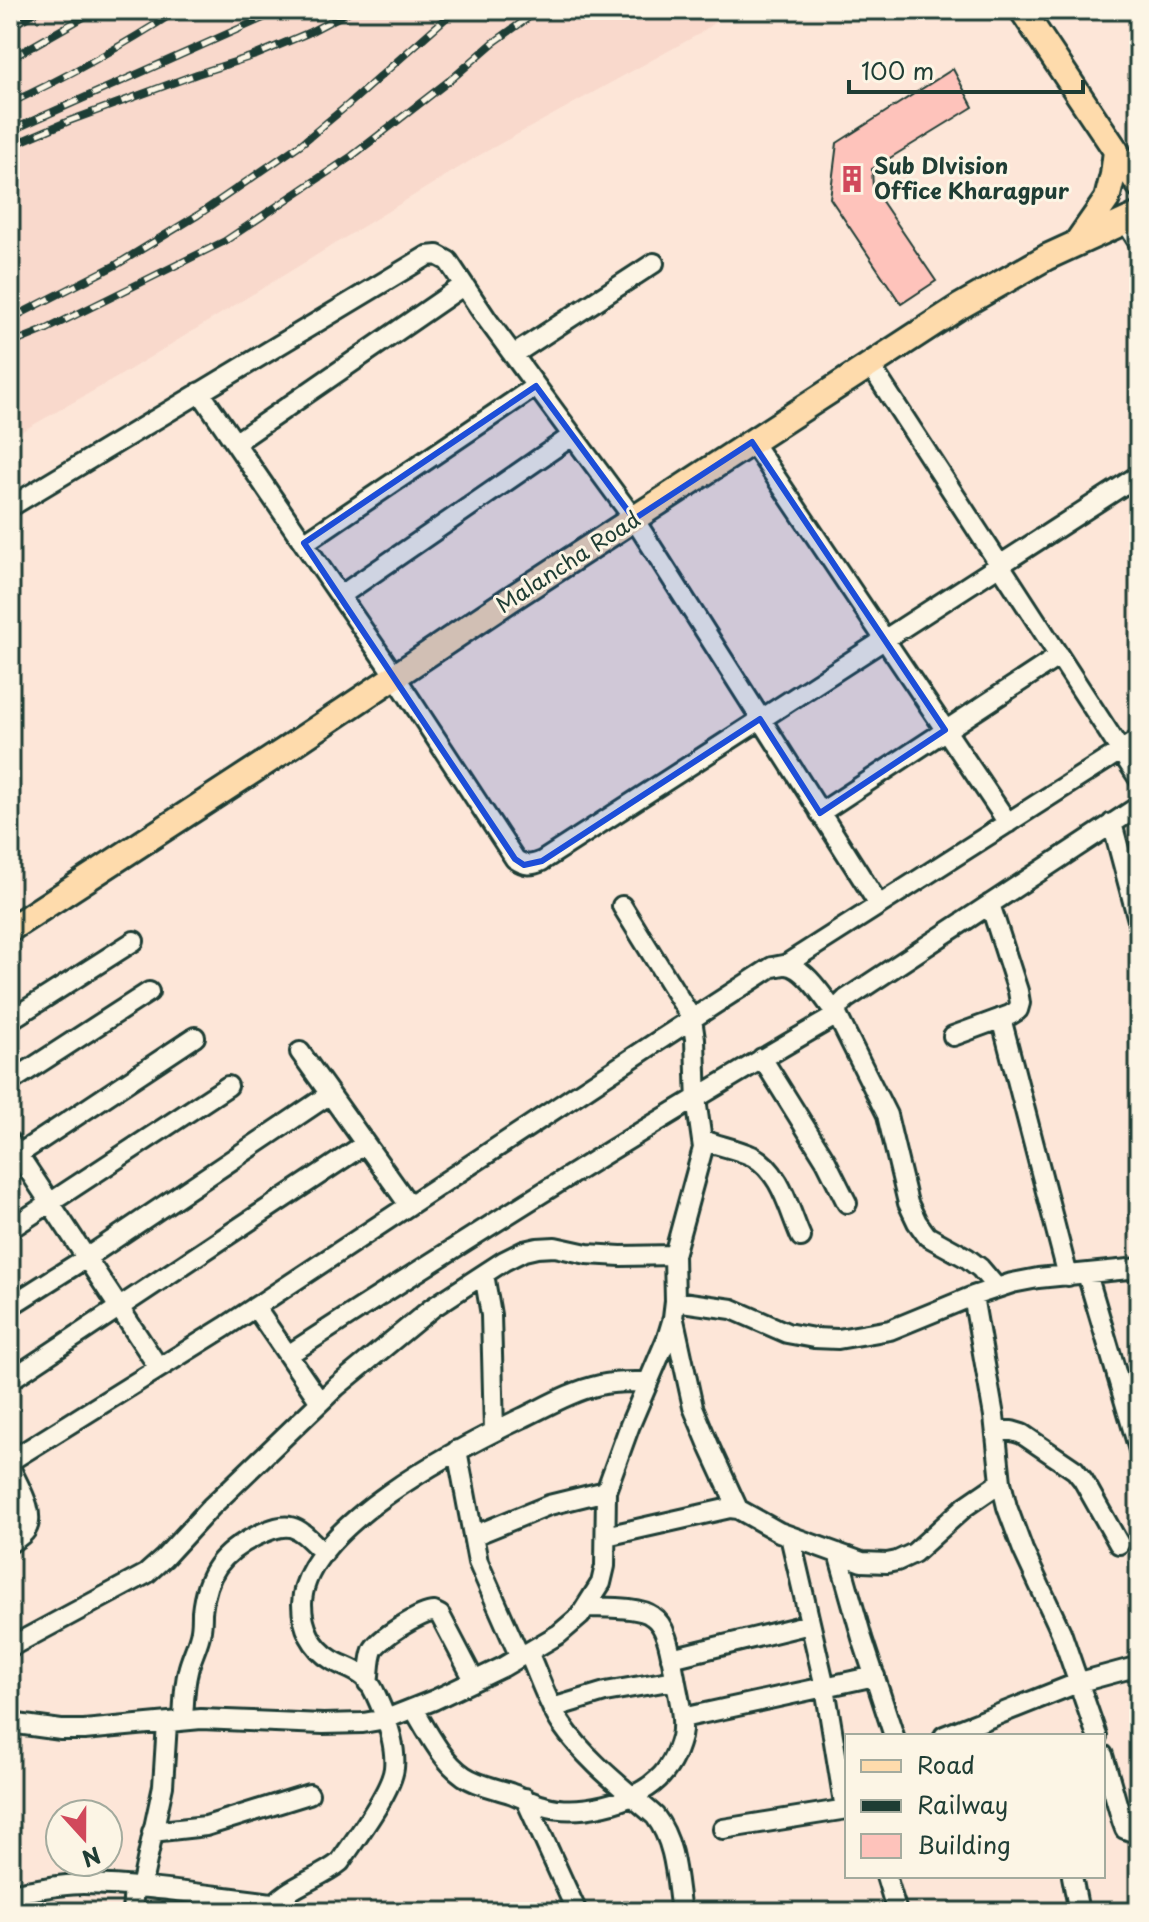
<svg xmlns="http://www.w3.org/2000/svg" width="1149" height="1922" viewBox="0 0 1149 1922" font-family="'Playpen Sans',sans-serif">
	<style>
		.built { fill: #f9d9cc }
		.building { fill: #fec3bb; stroke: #1f3d34; stroke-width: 2 }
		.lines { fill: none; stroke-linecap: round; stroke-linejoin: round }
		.minor-casing { stroke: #1f3d34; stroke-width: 24 }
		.major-casing { stroke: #1f3d34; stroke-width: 30 }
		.minor { stroke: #fcf5e5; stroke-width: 18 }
		.major { stroke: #fedbac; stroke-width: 24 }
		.rail-casing { stroke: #1f3d34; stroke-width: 8 }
		.rail { stroke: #fcf5e5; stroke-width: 5; stroke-dasharray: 15; stroke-linecap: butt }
		.marked { fill: #1d4ed8; fill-opacity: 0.2; stroke: #1d4ed8; stroke-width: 6; stroke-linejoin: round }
		.labels { text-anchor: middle; stroke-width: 6; stroke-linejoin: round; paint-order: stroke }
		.poi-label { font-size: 22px; font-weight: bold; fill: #1f3d34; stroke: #fcf5e5; text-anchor: start }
		.street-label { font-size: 22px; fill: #1f3d34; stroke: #fcf5e5 }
	</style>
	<rect width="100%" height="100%" fill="#fde6d8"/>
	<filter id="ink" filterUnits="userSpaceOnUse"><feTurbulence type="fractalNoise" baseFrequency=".0125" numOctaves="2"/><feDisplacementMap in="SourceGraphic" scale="16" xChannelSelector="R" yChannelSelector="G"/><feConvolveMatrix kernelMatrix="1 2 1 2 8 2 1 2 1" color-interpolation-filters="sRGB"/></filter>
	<g filter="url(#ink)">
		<path class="built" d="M 10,10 L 731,10 L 699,34 L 478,156 L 116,378 L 10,438 Z"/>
		<path class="building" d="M 953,69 L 973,107 L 872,169 L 873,188 L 936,281 L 901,304 L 830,198 L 837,143 Z"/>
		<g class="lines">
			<g class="minor-casing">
				<path id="minor" d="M 1125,221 L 1139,243
					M 513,355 L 654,263
					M 870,365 L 1139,779
					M 200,392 L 395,676 L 515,859 C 525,866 531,866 542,861 L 1139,475
					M 752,442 L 1008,823
					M 235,443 L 464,285
					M 10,507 L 427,256 L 437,255 L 448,261 L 486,318 L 634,519 L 879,905
					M 304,543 L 536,386
					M 340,596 L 572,436
					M 820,813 L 1059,656
					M 1112,823 L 1139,924
					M 622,906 L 692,1019 L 695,1039 L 697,1106 L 703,1148 L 674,1255
					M 785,965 L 1139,739
					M 1001,1018 L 1068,1276
					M 10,1020 L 134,941
					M 953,1036 L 1010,1015 L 1018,1010 L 1020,1003 L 1018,991 L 990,904
					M 300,1052 L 409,1205
					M 762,1058 L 826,1161 L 847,1203
					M 10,1082 L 149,992
					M 703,1140 C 719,1146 737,1149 752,1156 C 781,1171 789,1210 801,1237
					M 10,1142 L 159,1368
					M 10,1160 L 195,1037
					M 10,1229 L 228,1086
					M 484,1274 L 491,1315 L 494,1431
					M 1087,1274 L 1139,1450
					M 997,1288 L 980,1268 L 967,1258 L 927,1236 L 917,1222 L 908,1203 L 887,1115 L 837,1015 L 838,1007 L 846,999 L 1139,806
					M 973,1296 L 994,1416 L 1001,1482 L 1007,1507 L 1023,1550 L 1061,1632 L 1097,1736
					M 10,1306 L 86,1258 L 330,1094
					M 255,1307 L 320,1402
					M 674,1320 L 693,1407 L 710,1448 L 738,1509
					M 10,1380 L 365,1144
					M 996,1431 L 1012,1431 L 1022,1434 L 1075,1470 L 1083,1480 L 1119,1544
					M 457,1450 L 478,1562 L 520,1657
					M 10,1461 L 225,1327 L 655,1043 L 772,967 C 776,967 781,965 785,965 C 804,965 826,1001 837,1015 C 650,1123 468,1238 288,1355
					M 10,1467 C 17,1484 37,1513 26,1530 C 22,1536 16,1539 10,1543
					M 473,1536 L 549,1505 L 606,1491
					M 606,1536 L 730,1508 L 738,1509 L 779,1532 L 862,1562 L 887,1563 L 897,1561 L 914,1553 L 966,1506 L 1001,1482
					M 790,1536 L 825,1687 L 845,1809
					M 838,1553 L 862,1638 L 894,1736
					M 10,1647 L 146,1574 L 164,1558 L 211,1507 L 336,1387 L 432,1308 L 504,1261 L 524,1251 L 537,1248 L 555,1247 L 587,1254 L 621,1256 L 674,1255 L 675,1301 L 732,1309 L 787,1333 L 814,1338 L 838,1339 L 890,1330 L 973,1296 L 1012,1283 L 1038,1278 L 1139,1268
					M 528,1652 C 539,1676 547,1703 562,1725 C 586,1760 623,1788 655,1816 C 676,1843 676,1879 681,1912
					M 671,1658 L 810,1624
					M 368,1683 C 370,1673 369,1660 373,1650 C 378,1639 422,1611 434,1612 C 436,1613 438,1614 440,1615 L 474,1680
					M 552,1708 L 605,1692 L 675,1680
					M 414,1709 C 427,1731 442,1761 464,1776 C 477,1785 495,1788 510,1793 C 521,1797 532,1803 544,1806 C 577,1816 633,1803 658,1779 C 669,1769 677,1752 681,1737 C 685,1718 678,1696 675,1677 C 671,1659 669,1627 652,1616 C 639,1606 603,1608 586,1607
					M 682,1718 L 875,1676
					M 183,1720 C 184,1704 184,1687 188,1671 C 191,1657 199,1644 201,1630 C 202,1624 202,1618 202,1612 C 206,1574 221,1553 256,1536 C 293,1518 297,1527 324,1553
					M 10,1723 L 61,1730 L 84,1730 L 201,1719 L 323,1724 L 363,1723 L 386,1719 L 434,1700 L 503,1667 L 559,1634 L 580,1616 L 601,1583 L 605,1566 L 606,1491 L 630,1425 L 667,1338 L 673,1318 L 675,1301
					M 944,1736 L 1080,1682 L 1139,1666
					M 1103,1755 L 1122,1821 L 1125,1829 L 1139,1834
					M 525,1798 L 577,1912
					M 723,1829 L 847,1809
					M 152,1832 L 206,1826 L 309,1794
					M 886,1876 L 897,1912
					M 1072,1876 L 1079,1912
					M 141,1888 L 163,1786 L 167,1723
					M 10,1894 C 34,1890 59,1884 83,1884 C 147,1885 211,1896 274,1903
					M 132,1912 L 134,1887
					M 268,1912 C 285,1886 317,1881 340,1862 C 354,1841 392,1791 394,1768 C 396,1749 389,1725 382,1709 C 377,1698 373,1685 364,1677 C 355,1669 342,1666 332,1660 C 312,1648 302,1627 302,1604 C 303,1527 461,1447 522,1418 C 547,1406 572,1391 600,1385 C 615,1381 632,1382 648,1382"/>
			</g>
			<g class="major-casing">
				<path id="major" d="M 1022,10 L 1139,185
					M 1077,242 L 1107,199 L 1113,175 L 1116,151
					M 10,929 L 285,750 L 509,600 L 959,307 L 1047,257 L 1139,215"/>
			</g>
			<use href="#minor" class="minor"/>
			<use href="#major" class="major"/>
			<g class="rail-casing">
				<path id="rail" d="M 10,27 L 39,10
					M 10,59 L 96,10
					M 10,103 C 69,76 124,45 178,10
					M 10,131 L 281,10
					M 10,146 L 69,121 L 197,74 L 256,55 L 308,33 L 352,10
					M 10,319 L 116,265 L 198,215 L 301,144 L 349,104 L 455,10
					M 10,344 L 47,329 L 225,241 L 352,156 L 454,77 L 493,43 L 539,10"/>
			</g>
			<use href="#rail" class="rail"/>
		</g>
	</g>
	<path class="marked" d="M 536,386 L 634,519 L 752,442 L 945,730 L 820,813 L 760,719 L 542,861 L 524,865 L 515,859 L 304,543 Z"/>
	<defs>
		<g id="building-bare" transform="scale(2.16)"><path d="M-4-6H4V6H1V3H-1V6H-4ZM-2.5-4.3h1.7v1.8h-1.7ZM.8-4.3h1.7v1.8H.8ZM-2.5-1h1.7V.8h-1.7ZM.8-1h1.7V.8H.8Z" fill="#d1495b" stroke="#fcf5e5" stroke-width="2.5" paint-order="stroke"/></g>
	</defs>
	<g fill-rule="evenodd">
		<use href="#building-bare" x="852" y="179"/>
	</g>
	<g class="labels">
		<g class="poi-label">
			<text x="874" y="174">Sub DIvision<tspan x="874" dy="25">Office Kharagpur</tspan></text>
		</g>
		<g class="street-label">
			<text transform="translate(568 562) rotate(-33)" y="8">Malancha Road</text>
		</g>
	</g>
	<rect width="1149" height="1922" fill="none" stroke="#fcf5e5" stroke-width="40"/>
	<rect x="20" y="20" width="1109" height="1882" fill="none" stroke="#1f3d34" stroke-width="3" filter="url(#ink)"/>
	<rect x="845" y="1734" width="260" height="144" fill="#fcf5e5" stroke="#a4ab9e" stroke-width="2"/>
	<rect x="861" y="1760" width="40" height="12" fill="#fedbac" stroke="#a4ab9e" stroke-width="2"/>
	<text x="917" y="1774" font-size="24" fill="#1f3d34">Road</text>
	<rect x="861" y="1800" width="40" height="12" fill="#1f3d34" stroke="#a4ab9e" stroke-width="2"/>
	<text x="917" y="1814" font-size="24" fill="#1f3d34">Railway</text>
	<rect x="861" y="1834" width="40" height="24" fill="#fec3bb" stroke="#a4ab9e" stroke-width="2"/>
	<text x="917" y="1854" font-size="24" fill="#1f3d34">Building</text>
	<g transform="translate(84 1838) rotate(159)"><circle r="38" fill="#fcf5e5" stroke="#a4ab9e" stroke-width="2"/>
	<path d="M0-6L14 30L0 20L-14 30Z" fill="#d1495b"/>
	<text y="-12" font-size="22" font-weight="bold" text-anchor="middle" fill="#1f3d34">N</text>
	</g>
	<path d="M849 80v12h234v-12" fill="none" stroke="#1f3d34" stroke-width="4"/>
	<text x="861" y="80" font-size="24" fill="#1f3d34" stroke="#fcf5e5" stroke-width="6" paint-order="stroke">100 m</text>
</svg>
